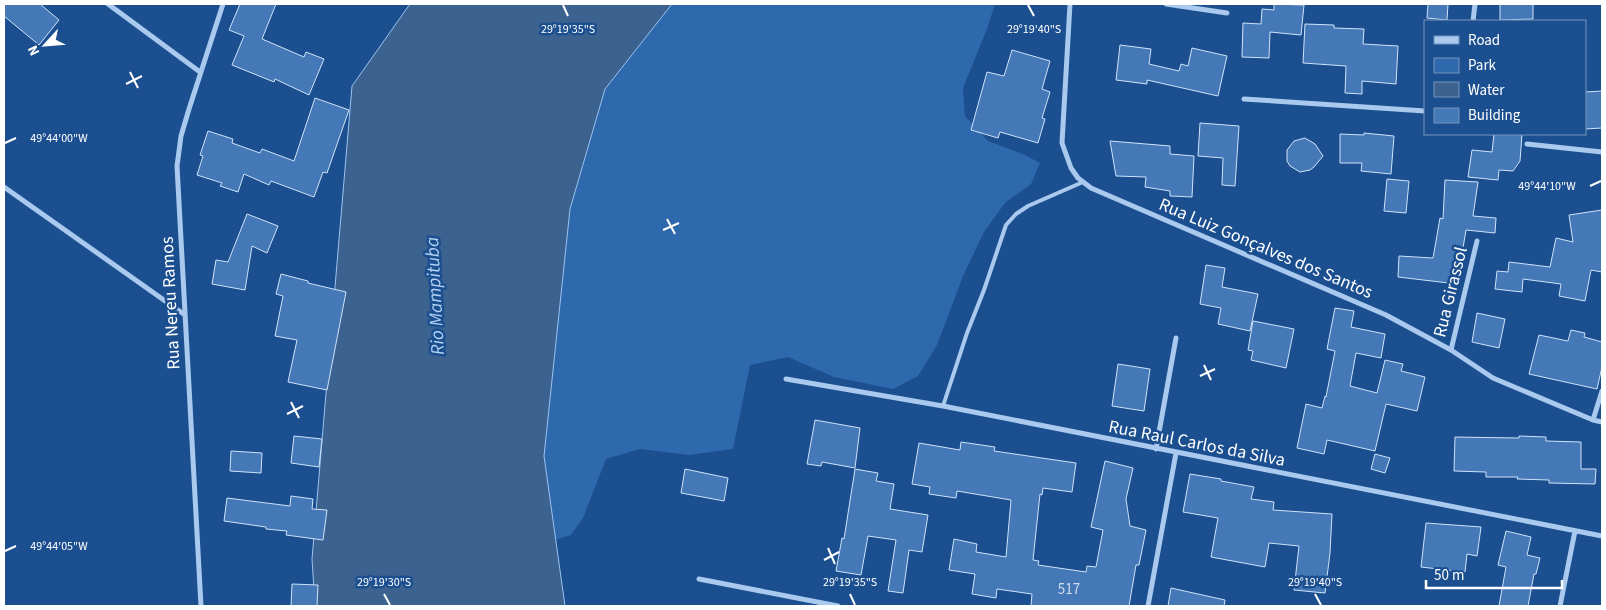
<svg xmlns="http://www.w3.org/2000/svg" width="1606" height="610" viewBox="0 0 1606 610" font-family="'Source Sans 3',sans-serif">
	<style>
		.green { fill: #2e69ad }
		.water { fill: #3c6290; stroke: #9cc4f0 }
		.building { fill: #4478b7; stroke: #cfe3fa }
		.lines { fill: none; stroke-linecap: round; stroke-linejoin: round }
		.lane { stroke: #a9c9ee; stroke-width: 4 }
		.street { stroke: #a9c9ee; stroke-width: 5 }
		.ticks { fill: none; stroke: #fff; stroke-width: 2 }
		.labels { text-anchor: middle; stroke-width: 5; stroke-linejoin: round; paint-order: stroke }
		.number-label { font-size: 15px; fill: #d0dded }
		.street-label { font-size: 18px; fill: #fff; stroke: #1b4f8f }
		.water-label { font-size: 19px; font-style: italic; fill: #b5d3f5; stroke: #1b4f8f }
		.ticks-label { font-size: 12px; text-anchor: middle; fill: #fff; stroke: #1b4f8f; stroke-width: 5; stroke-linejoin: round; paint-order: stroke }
	</style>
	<rect width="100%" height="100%" fill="#1b4f8f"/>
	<path class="green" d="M 672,4 L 995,4 L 987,29 L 963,88 L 965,116 L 988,141 L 1023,154 L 1040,163 L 1031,184 L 1005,203 L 984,232 L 963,276 L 937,345 L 918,376 L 893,389 L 834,377 L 788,357 L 750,365 L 733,449 L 689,455 L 640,449 L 606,459 L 583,518 L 571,535 L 555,540 L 544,456 L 570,209 L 605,89 Z"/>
	<path class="water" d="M 410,4 L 672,4 L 605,89 L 570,209 L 544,456 L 565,606 L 315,606 L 312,559 L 352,86 Z"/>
	<path class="building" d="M 4,4 L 40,4 L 59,20 L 39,45 L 4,16 Z
		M 240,4 L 276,4 L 262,39 L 304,57 L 306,52 L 324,59 L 309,95 L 275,79 L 274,82 L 232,65 L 244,36 L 229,30 Z
		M 1274,4 L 1304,5 L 1301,35 L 1270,32 L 1269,58 L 1242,57 L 1243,23 L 1261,24 L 1262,9 L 1274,10 Z
		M 1428,4 L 1448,4 L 1447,20 L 1427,18 Z
		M 1500,4 L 1533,4 L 1533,19 L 1500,20 Z
		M 1305,24 L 1334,25 L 1334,28 L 1364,29 L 1363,44 L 1398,46 L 1396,84 L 1362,81 L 1362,94 L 1345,93 L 1346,66 L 1303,63 Z
		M 1120,45 L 1151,49 L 1149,64 L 1179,71 L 1181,64 L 1188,66 L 1192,48 L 1227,56 L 1218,96 L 1147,80 L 1147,84 L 1116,80 Z
		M 1012,50 L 1050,61 L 1042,89 L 1050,92 L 1042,118 L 1045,119 L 1038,143 L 1000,132 L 998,138 L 971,130 L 987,72 L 1004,76 Z
		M 1602,91 L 1602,128 L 1585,129 L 1585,92 Z
		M 315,98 L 349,110 L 327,173 L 323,172 L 314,197 L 271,181 L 269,185 L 244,174 L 238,192 L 220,186 L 222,183 L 197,175 L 203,156 L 200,155 L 208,131 L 233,139 L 232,143 L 260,153 L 262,149 L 294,161 Z
		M 1200,123 L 1239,126 L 1235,186 L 1222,185 L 1223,158 L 1198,156 Z
		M 1364,133 L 1394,136 L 1391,174 L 1361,171 L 1362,163 L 1340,163 L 1340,134 L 1364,135 Z
		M 1494,134 L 1522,134 L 1520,161 L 1513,171 L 1499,170 L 1498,180 L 1468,177 L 1472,150 L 1492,152 Z
		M 1305,138 L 1315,144 L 1323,156 L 1314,167 L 1310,170 L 1300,172 L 1290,166 L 1287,161 L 1287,150 L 1294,141 Z
		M 1110,141 L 1170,146 L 1170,154 L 1194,156 L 1192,197 L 1170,196 L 1170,191 L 1145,187 L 1146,177 L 1116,176 Z
		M 1387,179 L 1409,181 L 1406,213 L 1384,211 Z
		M 1445,180 L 1478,182 L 1473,216 L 1496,218 L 1495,233 L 1466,230 L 1457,284 L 1398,277 L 1399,256 L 1433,258 L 1440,218 L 1443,219 Z
		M 1602,210 L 1602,272 L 1591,270 L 1585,301 L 1559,296 L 1561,284 L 1523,279 L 1522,292 L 1495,289 L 1497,271 L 1508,272 L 1509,262 L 1550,267 L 1556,238 L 1573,242 L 1569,215 Z
		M 247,214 L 278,226 L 267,253 L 252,246 L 245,290 L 212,284 L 216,260 L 228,262 Z
		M 1206,265 L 1225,268 L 1222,287 L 1258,294 L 1250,331 L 1218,324 L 1221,308 L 1200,304 Z
		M 281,274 L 308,281 L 308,283 L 346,292 L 327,390 L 288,382 L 297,340 L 275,336 L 283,296 L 276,294 Z
		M 1335,308 L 1354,311 L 1351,327 L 1385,334 L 1381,358 L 1356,353 L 1350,386 L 1377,393 L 1385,360 L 1403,364 L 1401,371 L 1425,377 L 1417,411 L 1386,404 L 1375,451 L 1327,440 L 1324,454 L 1297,448 L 1306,404 L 1322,408 L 1325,396 L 1326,397 L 1335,351 L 1327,349 Z
		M 1477,313 L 1505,319 L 1499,348 L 1472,342 Z
		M 1253,321 L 1294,329 L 1286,368 L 1251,360 L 1253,351 L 1248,350 Z
		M 1571,330 L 1585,333 L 1584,337 L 1602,342 L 1602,367 L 1597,389 L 1529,374 L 1539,335 L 1568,341 Z
		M 1118,364 L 1150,369 L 1144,411 L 1112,406 Z
		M 815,420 L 860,428 L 855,468 L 822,462 L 821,466 L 807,464 Z
		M 294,436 L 322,439 L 319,467 L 291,463 Z
		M 1519,436 L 1546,437 L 1546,441 L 1581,442 L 1581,469 L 1596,469 L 1595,484 L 1549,483 L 1549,480 L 1517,479 L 1518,477 L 1486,477 L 1486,472 L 1454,471 L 1455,437 L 1519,438 Z
		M 961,442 L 995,447 L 994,451 L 1076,463 L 1072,492 L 1043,488 L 1042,495 L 1040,494 L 1033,560 L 1039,561 L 1038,565 L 1086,572 L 1087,566 L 1096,567 L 1103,530 L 1091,527 L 1105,461 L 1133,468 L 1126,499 L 1130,526 L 1146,530 L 1139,565 L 1136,565 L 1129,606 L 1031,606 L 1032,594 L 997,589 L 996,598 L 972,594 L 975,574 L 949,570 L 954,539 L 977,544 L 976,552 L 1006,557 L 1011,500 L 957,491 L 956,498 L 929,494 L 930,487 L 912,484 L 919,443 L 960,450 Z
		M 231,451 L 262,453 L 261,473 L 230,471 Z
		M 1375,454 L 1390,458 L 1385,473 L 1371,469 Z
		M 685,469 L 728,478 L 724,501 L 681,493 Z
		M 855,469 L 878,473 L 876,481 L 894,484 L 890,509 L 928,515 L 922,552 L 909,550 L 903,593 L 888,591 L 896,540 L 868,536 L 861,575 L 836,571 L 842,538 L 844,539 Z
		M 1190,474 L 1221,479 L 1221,481 L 1254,487 L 1251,499 L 1274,502 L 1273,510 L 1332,514 L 1330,553 L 1325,593 L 1294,590 L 1299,546 L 1269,543 L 1265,567 L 1211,557 L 1218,518 L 1183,512 Z
		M 291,496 L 313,499 L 312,509 L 327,510 L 323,540 L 286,535 L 287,531 L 266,529 L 266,527 L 224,521 L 227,498 L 290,506 Z
		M 1426,523 L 1481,527 L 1477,556 L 1467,554 L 1465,572 L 1421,567 Z
		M 1506,531 L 1531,537 L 1527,555 L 1540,558 L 1536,574 L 1534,574 L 1528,606 L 1499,606 L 1506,567 L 1498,565 Z
		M 292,584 L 318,585 L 317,606 L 291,606 Z
		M 1171,588 L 1225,600 L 1224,606 L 1168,606 Z"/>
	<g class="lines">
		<path class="lane" d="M 943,406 L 967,333 L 984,290 L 1006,225 L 1016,214 L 1028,206 L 1083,182"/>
		<path class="street" d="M 108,4 L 200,72
			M 1070,4 L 1062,143 L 1071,168 L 1078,178 L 1091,188 L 1386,315 L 1451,350 L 1493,378 L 1593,420 L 1602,422
			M 1166,4 L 1227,13
			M 1473,21 L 1475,4
			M 1244,99 L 1425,111
			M 1527,144 L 1602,152
			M 4,187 L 185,315
			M 1451,350 L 1477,241
			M 786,379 L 943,406 L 1602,536
			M 1593,420 L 1602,391
			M 1156,449 L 1176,338
			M 699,579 L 838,606
			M 201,606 L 177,166 L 181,136 L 189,109 L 223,4
			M 1148,606 L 1176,453
			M 1560,606 L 1575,531"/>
	</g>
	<path class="ticks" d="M 563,5 L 568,16M 1028,5 L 1034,16M 130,72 L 138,88M 126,84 L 142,76M 5,143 L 16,138M 1590,186 L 1601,181M 667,219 L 675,234M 663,230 L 679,223M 1204,365 L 1211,380M 1200,376 L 1215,369M 291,402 L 299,418M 287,414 L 303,406M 828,548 L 835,564M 5,551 L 16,546M 824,560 L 839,552M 384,594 L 390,605M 850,594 L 855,605M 1315,594 L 1321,605"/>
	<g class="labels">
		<g class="number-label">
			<text x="1069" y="594">517</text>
		</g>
		<g class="street-label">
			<text transform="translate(1266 248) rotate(23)" y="6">Rua Luiz Gonçalves dos Santos</text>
			<text transform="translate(1450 292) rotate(-76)" y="6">Rua Girassol</text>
			<text transform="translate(170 303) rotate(-93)" y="6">Rua Nereu Ramos</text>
			<text transform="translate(1197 443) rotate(11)" y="6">Rua Raul Carlos da Silva</text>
		</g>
		<g class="water-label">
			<text transform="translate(434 296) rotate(-93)" y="7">Rio Mampituba</text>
		</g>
	</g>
	<g class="ticks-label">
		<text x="568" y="33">29°19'35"S</text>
		<text x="1034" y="33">29°19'40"S</text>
		<text x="59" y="142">49°44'00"W</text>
		<text x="1547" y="190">49°44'10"W</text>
		<text x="59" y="550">49°44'05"W</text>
		<text x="384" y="586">29°19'30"S</text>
		<text x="850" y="586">29°19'35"S</text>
		<text x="1315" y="586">29°19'40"S</text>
	</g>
	<rect width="1606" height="610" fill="none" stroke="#ffffff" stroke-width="10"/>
	<rect x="1424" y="20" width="162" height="115" fill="#1b4f8f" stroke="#7695bc"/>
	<rect x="1434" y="36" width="25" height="8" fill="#a9c9ee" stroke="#7695bc"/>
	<text x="1468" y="45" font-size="15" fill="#ffffff">Road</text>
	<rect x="1434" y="58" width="25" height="15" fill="#2e69ad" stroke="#7695bc"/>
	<text x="1468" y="70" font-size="15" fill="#ffffff">Park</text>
	<rect x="1434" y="82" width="25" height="15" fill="#3c6290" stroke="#7695bc"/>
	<text x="1468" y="95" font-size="15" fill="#ffffff">Water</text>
	<rect x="1434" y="108" width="25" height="15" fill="#4478b7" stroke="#7695bc"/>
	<text x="1468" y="120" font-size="15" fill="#ffffff">Building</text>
	<g transform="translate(45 45) rotate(244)" stroke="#1b4f8f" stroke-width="4" paint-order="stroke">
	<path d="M0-4L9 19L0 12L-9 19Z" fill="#ffffff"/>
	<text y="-8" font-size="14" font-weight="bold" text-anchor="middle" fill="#ffffff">N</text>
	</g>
	<path d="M1426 580v8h136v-8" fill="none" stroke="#ffffff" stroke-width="2.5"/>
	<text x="1434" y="580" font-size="15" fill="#ffffff" stroke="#1b4f8f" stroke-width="4" paint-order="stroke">50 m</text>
</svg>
